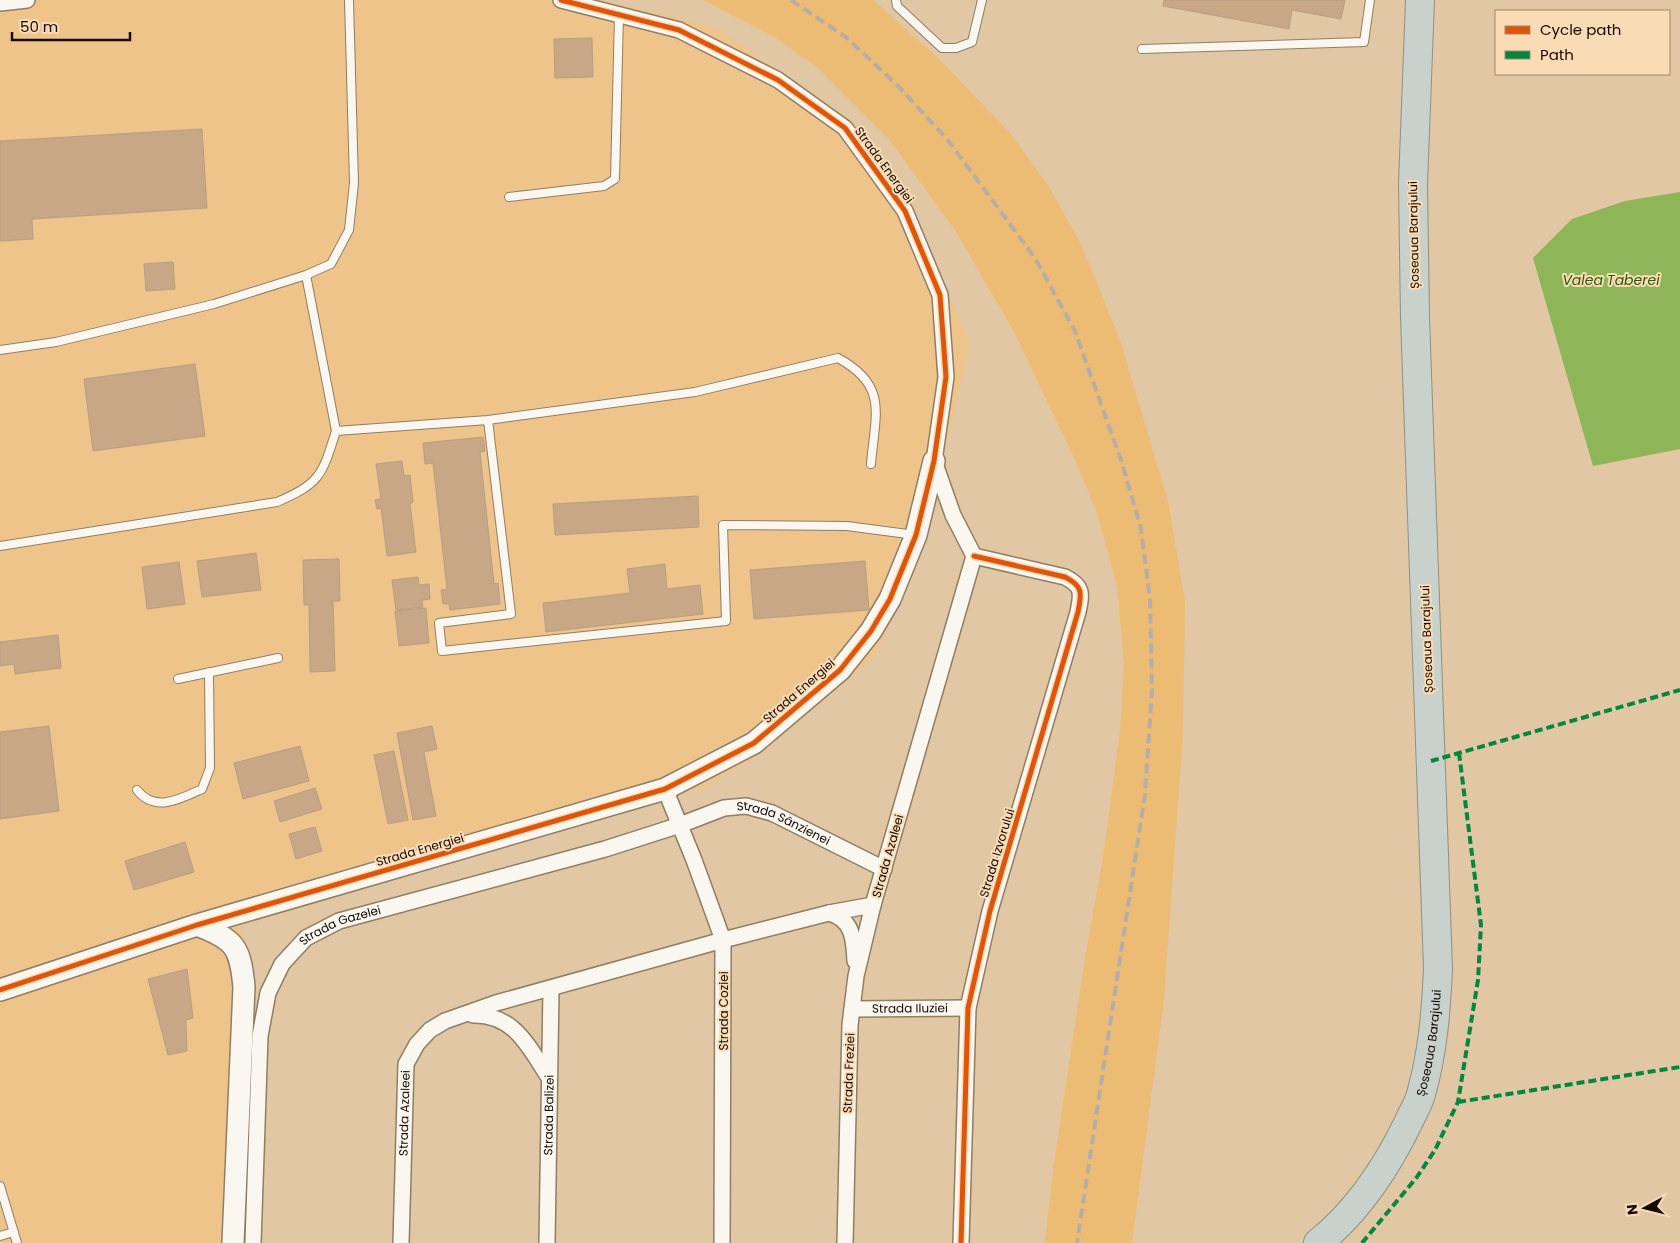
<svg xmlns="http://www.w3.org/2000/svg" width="1680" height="1243" viewBox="0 0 1680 1243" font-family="Poppins,sans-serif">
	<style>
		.built { fill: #eec48b }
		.green { fill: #edbc74 }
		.water { fill: #8eb558 }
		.building { fill: #c7a785; stroke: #b69e85 }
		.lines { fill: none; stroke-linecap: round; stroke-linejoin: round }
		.lane-casing { stroke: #907e63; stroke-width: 10 }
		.street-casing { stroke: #907e63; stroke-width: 18 }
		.secondary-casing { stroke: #907e63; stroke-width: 24 }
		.highway-casing { stroke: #8f917f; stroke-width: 30 }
		.lane { stroke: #faf7f1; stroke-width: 8 }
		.street { stroke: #faf7f1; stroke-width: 15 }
		.secondary { stroke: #faf7f1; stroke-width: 21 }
		.highway { stroke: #c8d1cc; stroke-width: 28 }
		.rail { stroke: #b4aea6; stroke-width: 4; stroke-dasharray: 10 5; stroke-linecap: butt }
		.quiet { stroke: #00873e; stroke-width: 4; stroke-dasharray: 8 4; stroke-linecap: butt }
		.cycleway-casing { stroke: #f9dcb5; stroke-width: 8 }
		.cycleway { stroke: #de550b; stroke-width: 5 }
		.labels { text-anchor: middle; stroke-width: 4; stroke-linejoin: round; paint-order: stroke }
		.street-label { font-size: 12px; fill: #160900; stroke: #f9dcb5 }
		.water-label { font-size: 14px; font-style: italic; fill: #2e5804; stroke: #f9dcb5 }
	</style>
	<rect width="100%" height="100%" fill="#e1c7a3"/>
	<path class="built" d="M 0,0 L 598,0 L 715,27 L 844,116 L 909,205 L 970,343 L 916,571 L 874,657 L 762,753 L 709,785 L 242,926 L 230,1243 L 0,1243 Z"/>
	<path class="green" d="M 703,0 L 873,0 L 937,57 L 1011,134 L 1048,185 L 1081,244 L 1120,340 L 1168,501 L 1185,601 L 1183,732 L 1164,1000 L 1132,1243 L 1045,1243 L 1053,1170 L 1085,958 L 1103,857 L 1120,731 L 1124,664 L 1117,585 L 1097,513 L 1077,464 L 1014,332 L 955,230 L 888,138 L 818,68 L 774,37 Z"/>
	<path class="water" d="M 1680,192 L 1680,449 L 1593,466 L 1533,258 L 1572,219 L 1625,201 Z"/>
	<path class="building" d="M 1164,0 L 1345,0 L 1341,19 L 1292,10 L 1289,29 L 1163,6 Z
		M 592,38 L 593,77 L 555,78 L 554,39 Z
		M 202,129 L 207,208 L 32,219 L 33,239 L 0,241 L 0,141 Z
		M 173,262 L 175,289 L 146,291 L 144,264 Z
		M 195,364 L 205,436 L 93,451 L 84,379 Z
		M 483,437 L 485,451 L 480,452 L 494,584 L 498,583 L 500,604 L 450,610 L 449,604 L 443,604 L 441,590 L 447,589 L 433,463 L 425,464 L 423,443 Z
		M 402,461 L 404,476 L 410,475 L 413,502 L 410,504 L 416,552 L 387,556 L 381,508 L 377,509 L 375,500 L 381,499 L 376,464 Z
		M 698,496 L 699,527 L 555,535 L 553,504 Z
		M 256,553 L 261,590 L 202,597 L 197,561 Z
		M 339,559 L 340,601 L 333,601 L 335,671 L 310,672 L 309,605 L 304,605 L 303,560 Z
		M 865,561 L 869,610 L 754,619 L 750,570 Z
		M 179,562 L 185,604 L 147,609 L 142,567 Z
		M 665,564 L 667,589 L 700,585 L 703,614 L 546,632 L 543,603 L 630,593 L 627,569 Z
		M 418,577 L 419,585 L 429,584 L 430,599 L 422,600 L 423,607 L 396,610 L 392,580 Z
		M 426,608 L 429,643 L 399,646 L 395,611 Z
		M 58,635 L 61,668 L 15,674 L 14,664 L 0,666 L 0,642 Z
		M 49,726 L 59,811 L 0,819 L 0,732 Z
		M 432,726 L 437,749 L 424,752 L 436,816 L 413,820 L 397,733 Z
		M 300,746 L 309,781 L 243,799 L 234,763 Z
		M 394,751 L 408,820 L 388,824 L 374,755 Z
		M 315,788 L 322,809 L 280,822 L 274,801 Z
		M 315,827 L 322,851 L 296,859 L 289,834 Z
		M 185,842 L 194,872 L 134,890 L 125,861 Z
		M 187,969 L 193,1018 L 186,1020 L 187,1051 L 168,1055 L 148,979 Z"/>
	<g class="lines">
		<g class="lane-casing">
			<path id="lane" d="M 896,0 L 897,6 L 942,48 L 956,48 L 972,42 L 982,0
				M 1142,49 L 1364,42 L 1370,0
				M 509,197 L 604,186 L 615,179 L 619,15
				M 306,275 L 336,431
				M 0,350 L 56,342 L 214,304 L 306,275 L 331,264 L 349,230 L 354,183 L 349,0
				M 488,420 L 695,392 L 838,358 C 889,386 875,414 871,464
				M 0,546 L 277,502 C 321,483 322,475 336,431 L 488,420 L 511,614 L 439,623 L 442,651 L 726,621 L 723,525 L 847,526 L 915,535
				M 178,679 L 278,658
				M 137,790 C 155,813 180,799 202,789 L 210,768 L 209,672
				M 0,1186 L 17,1243
				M 0,1236 L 14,1232"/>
		</g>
		<g class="street-casing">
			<g id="street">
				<path d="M 561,0 L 679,30 L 778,80 L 845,128 L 905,211 L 940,295 L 946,377 L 934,461 L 953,515 L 974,556 L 873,905 L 856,976 L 850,1025 L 845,1243"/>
				<path d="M 0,3 L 27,0"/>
				<path d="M 665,789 L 694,860 L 723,940 L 722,1243"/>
				<path d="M 829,913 C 853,919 854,940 855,961"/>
				<path id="s1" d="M 852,1009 L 968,1008"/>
				<path d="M 473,1015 C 514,1014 528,1046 548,1076"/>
				<path id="s2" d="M 253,1243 L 260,1036 L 268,993 L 282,964 L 306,938 L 339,921 L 605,849 L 680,825 L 724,808 L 746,806 L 772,813 L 884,869"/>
				<path id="s3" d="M 401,1243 L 406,1064 L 417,1044 L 430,1030 L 445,1021 L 496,1003 L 723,940 L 829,913 L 873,905"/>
				<path id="s4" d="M 547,1243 L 551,989"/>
				<path d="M 961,1243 L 968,1008 L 990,911 L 1078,612 C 1082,593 1083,586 1065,577 L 974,556"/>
			</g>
		</g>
		<g class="secondary-casing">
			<path id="secondary" d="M 197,925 C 235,940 240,946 244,987 L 233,1243
				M 0,990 L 197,925 L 665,789 L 754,743 L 840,670 L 871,631 L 890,599 L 916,535 L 934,461"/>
		</g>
		<g class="highway-casing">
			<g id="highway">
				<path id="s5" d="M 1318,1243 C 1358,1211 1387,1167 1409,1121 C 1413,1112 1419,1103 1421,1094 C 1433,1052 1436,1011 1438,969 L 1415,317 L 1413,184 L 1420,0"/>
			</g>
		</g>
		<use href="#lane" class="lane"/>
		<use href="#street" class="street"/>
		<use href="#secondary" class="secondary"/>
		<use href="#highway" class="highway"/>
		<path class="rail" d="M 791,0 L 847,38 L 899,87 L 947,139 L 1035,258 L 1075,331 L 1122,463 L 1141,529 L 1150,599 L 1152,689 L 1145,794 L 1077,1243"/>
		<path class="quiet" d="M 1431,761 L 1680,690
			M 1458,1102 L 1680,1067
			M 1362,1243 L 1417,1177 L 1435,1150 L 1458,1102 L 1478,980 L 1481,925 L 1459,753"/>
		<g class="cycleway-casing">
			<path id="cycleway" d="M 0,990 L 197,925 L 665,789 L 754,743 L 840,670 L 871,631 L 890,599 L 916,535 L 934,461 L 946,377 L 940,295 L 905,211 L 845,128 L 778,80 L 679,30 L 561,0
				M 961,1243 L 968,1008 L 990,911 L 1078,612 C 1082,593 1083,586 1065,577 L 974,556"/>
		</g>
		<use href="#cycleway" class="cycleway"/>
	</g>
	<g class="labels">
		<g class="street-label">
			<text transform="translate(884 165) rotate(54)" y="4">Strada Energiei</text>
			<text transform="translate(1414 235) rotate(-91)" y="4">Șoseaua Barajului</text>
			<text transform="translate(1427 639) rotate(-92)" y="4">Șoseaua Barajului</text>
			<text transform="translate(799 691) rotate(-41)" y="4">Strada Energiei</text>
			<text dy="4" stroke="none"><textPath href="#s2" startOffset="820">Strada Sânzienei</textPath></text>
			<text transform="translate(420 850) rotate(-16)" y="4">Strada Energiei</text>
			<text transform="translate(997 853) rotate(-73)" y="4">Strada Izvorului</text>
			<text transform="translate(888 856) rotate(-74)" y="4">Strada Azaleei</text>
			<text dy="4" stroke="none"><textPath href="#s2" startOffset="355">Strada Gazelei</textPath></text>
			<text dy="4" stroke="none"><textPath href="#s1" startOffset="58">Strada Iluziei</textPath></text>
			<text transform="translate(724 1011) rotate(-90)" y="4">Strada Coziei</text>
			<text dy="4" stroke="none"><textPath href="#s5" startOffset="235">Șoseaua Barajului</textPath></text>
			<text transform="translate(849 1073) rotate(-88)" y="4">Strada Freziei</text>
			<text dy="4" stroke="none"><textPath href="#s3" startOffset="130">Strada Azaleei</textPath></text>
			<text dy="4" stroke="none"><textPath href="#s4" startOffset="128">Strada Balizei</textPath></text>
		</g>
		<g class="water-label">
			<text x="1611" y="285">Valea Taberei</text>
		</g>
	</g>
	<rect x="1495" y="10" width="175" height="65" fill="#f9dcb5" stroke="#9e886d"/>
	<rect x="1505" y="26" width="25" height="8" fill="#de550b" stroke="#9e886d"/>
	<text x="1540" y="35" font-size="15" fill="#160900">Cycle path</text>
	<rect x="1505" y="51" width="25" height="8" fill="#00873e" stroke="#9e886d"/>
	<text x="1540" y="60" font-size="15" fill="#160900">Path</text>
	<g transform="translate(1645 1208) rotate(263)" stroke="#f9dcb5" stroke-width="4" paint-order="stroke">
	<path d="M0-4L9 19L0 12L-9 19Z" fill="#160900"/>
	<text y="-8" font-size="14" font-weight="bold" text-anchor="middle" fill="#160900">N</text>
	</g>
	<path d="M12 32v8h118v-8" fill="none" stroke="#160900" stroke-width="2.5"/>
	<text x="20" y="32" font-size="15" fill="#160900" stroke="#f9dcb5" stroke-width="4" paint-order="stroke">50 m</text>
</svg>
